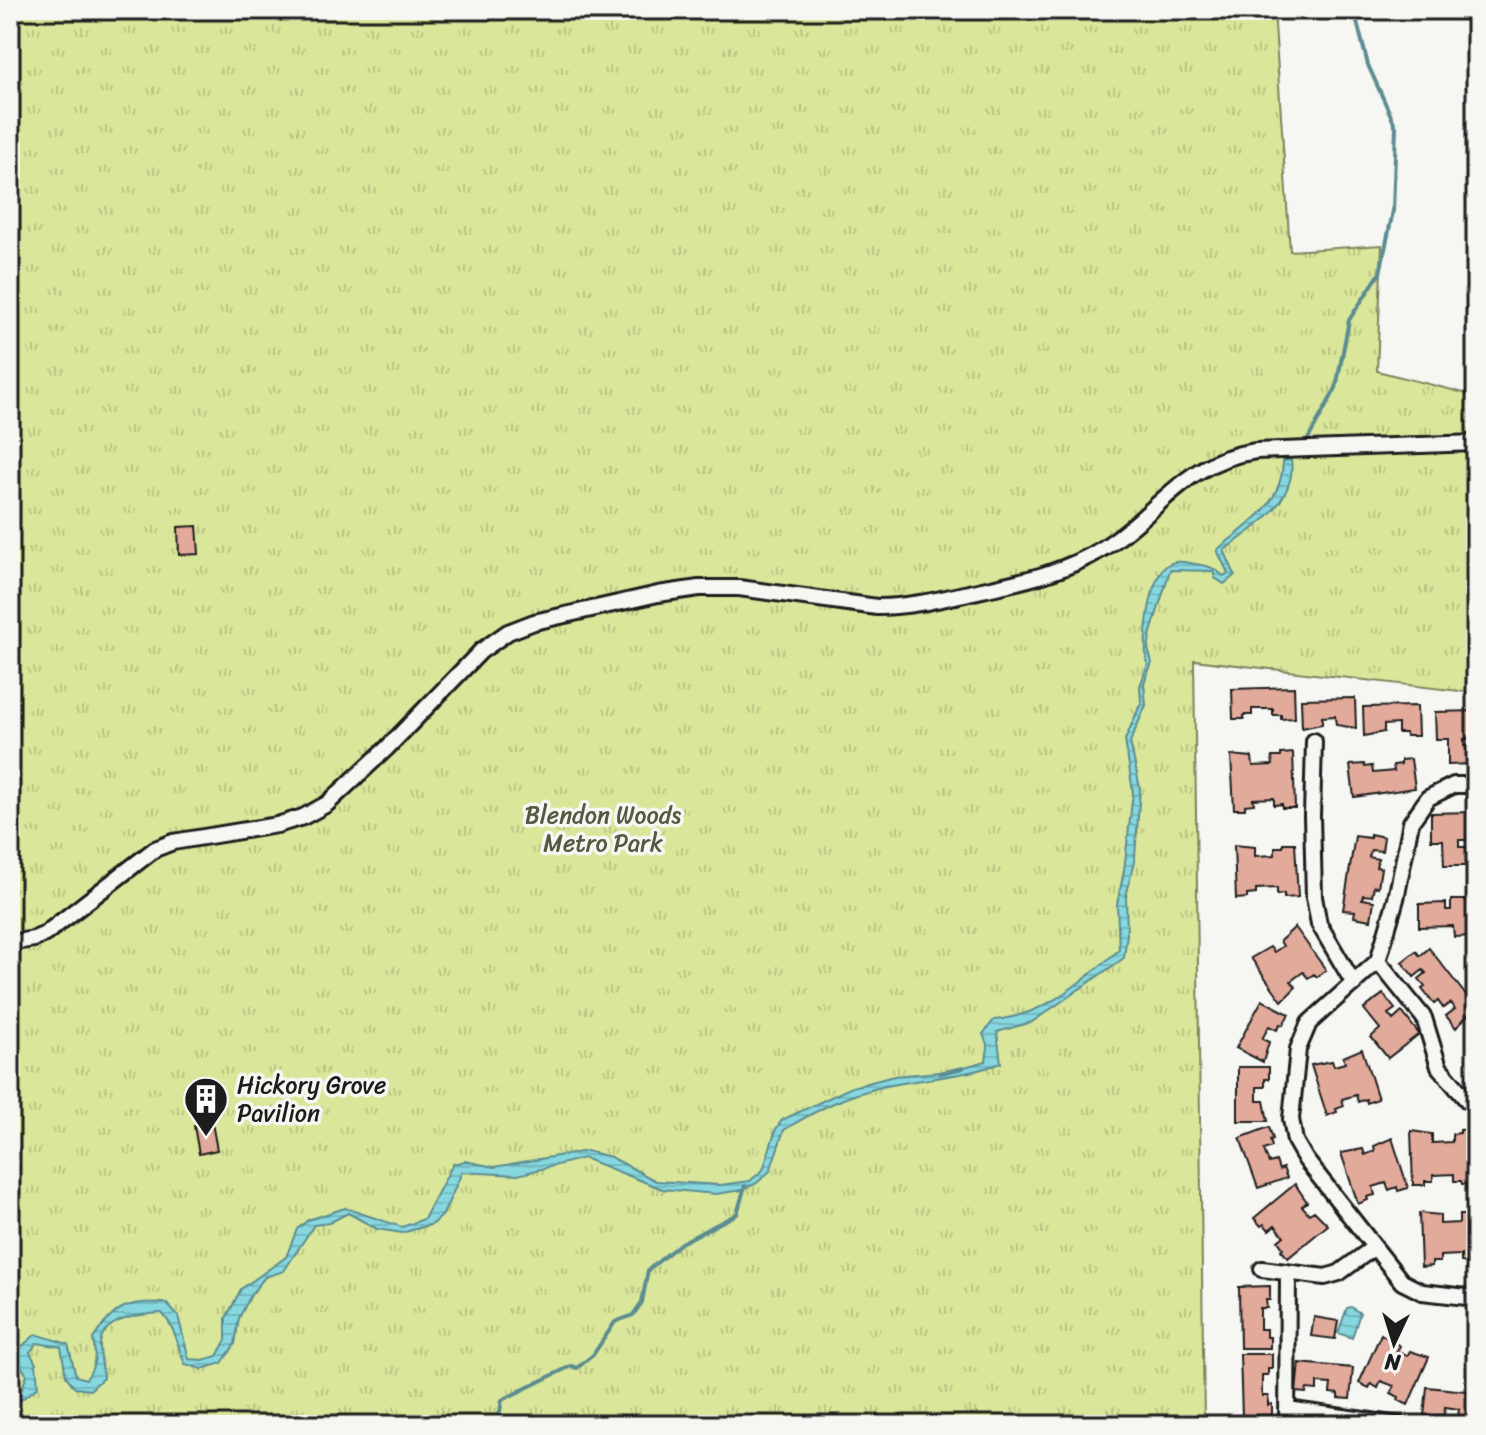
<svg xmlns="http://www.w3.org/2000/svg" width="1486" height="1435" viewBox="0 0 1486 1435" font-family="Sriracha,sans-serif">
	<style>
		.park { fill: url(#park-tufts); stroke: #7b825b; stroke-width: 2 }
		.water { fill: url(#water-rules); stroke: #5c8c91; stroke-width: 2 }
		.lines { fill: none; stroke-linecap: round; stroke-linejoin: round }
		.stream { stroke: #5c8c91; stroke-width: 4 }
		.building { fill: #e2aa9b; stroke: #1c1c1c; stroke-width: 2 }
		.minor-casing { stroke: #1c1c1c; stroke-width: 20 }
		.minor { stroke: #f6f6f2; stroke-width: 14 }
		.labels { text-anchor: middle; stroke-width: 7; stroke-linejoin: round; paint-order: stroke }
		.park-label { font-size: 24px; fill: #555942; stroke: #f6f6f2 }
		.poi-label { font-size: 24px; fill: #1c1c1c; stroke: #f6f6f2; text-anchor: start }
	</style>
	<defs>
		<pattern id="park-tufts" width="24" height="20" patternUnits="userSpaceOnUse" patternTransform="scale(2)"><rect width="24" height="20" fill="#dae79a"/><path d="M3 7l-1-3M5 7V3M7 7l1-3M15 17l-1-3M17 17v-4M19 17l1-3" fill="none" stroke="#bac684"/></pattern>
		<pattern id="water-rules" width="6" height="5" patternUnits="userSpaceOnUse" patternTransform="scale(2)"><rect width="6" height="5" fill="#86d7df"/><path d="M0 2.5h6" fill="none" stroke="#73b8bf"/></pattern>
	</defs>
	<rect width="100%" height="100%" fill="#f6f6f2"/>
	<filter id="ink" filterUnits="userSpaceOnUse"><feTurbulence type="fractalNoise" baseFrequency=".0125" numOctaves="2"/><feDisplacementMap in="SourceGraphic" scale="16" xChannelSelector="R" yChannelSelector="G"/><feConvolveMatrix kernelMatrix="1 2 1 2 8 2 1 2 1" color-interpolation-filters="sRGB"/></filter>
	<g filter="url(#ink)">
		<path class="park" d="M 10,10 L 1274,10 L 1290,251 L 1382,245 L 1377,371 L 1476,396 L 1476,693 L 1194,660 L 1204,1425 L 10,1425 Z"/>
		<path class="water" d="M 1291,460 C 1297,501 1253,530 1224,550 L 1235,575 L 1224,584 L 1215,578 L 1213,571 L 1170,570 L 1150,636 L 1148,649 L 1152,663 L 1144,683 L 1146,705 L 1130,742 L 1140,788 L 1135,857 L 1126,897 L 1127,934 L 1124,958 L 1032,1022 L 997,1032 L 1001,1063 C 963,1077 925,1078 886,1086 C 846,1095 818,1109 784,1130 L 770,1171 L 757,1183 L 742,1190 L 716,1194 L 662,1189 L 584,1158 L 518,1175 L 462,1172 L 443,1215 L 433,1224 L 402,1233 L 377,1229 L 348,1213 L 329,1223 L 314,1225 L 284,1271 L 265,1277 L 252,1293 L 239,1318 L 235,1344 L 222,1363 L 202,1369 L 185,1364 C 177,1346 176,1328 162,1313 C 142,1314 100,1318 100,1346 C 100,1357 103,1368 103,1378 L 90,1390 L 75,1388 L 66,1376 L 61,1347 L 37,1343 L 30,1352 L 36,1364 L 38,1387 L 10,1408 L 10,1401 L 21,1391 L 27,1375 L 17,1360 L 21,1347 L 36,1334 L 68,1344 L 76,1376 L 86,1379 C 96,1366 96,1355 93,1339 C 115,1306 127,1300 166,1303 L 178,1316 L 189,1359 L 203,1360 L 217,1356 L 226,1340 L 226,1318 L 241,1289 L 286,1257 L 297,1229 L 308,1220 L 345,1208 L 402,1227 L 424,1219 L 453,1164 L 465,1161 L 494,1167 L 586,1151 L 611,1157 L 656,1181 L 720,1185 L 750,1181 L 763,1170 L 776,1129 L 782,1120 L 852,1087 L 894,1076 L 950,1071 L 986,1061 L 988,1047 L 983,1034 L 994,1020 C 1046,1015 1079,983 1119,950 L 1117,904 L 1124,871 L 1133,792 L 1125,740 L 1141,703 L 1140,686 L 1148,664 C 1141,645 1150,581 1165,567 C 1173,559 1186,562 1195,564 C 1207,566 1215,567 1223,576 L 1228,573 L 1217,550 C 1249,523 1282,506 1283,461 Z
			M 1351,1307 L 1360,1313 L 1352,1338 L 1338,1333 L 1347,1308 Z"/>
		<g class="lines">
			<path class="stream" d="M 1307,441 L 1336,388 L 1349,320 L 1380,273 L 1393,211 L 1396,127 L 1368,65 L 1354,10
				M 940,1073 L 963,1068
				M 478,1425 L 482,1425
				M 493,1425 L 499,1417 L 502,1400 L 571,1366 L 577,1368 L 593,1355 L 615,1322 L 633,1315 L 642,1302 L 648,1270 L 681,1243 L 737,1214 L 745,1186"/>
		</g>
		<path class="building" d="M 197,526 L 199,554 L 179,555 L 178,527 Z
			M 1294,687 L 1295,718 L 1281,719 L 1281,715 L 1273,715 L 1273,709 L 1252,709 L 1252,715 L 1244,715 L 1244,719 L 1233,719 L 1232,689 Z
			M 1355,698 L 1356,728 L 1336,725 L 1335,716 L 1322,717 L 1322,724 L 1302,728 L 1301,699 Z
			M 1417,706 L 1418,736 L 1406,736 L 1405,733 L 1398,733 L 1398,724 L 1384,725 L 1384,732 L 1364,736 L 1363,707 Z
			M 1476,711 L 1476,738 L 1464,739 L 1464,746 L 1472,745 L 1472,764 L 1448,765 L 1448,739 L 1436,739 L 1435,712 Z
			M 1293,753 L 1295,808 L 1282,808 L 1282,804 L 1274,805 L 1274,798 L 1253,799 L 1254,804 L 1245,805 L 1245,809 L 1234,809 L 1231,755 L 1252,757 L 1253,766 L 1273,765 L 1272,757 L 1281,757 L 1281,754 Z
			M 1411,759 L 1415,788 L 1354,797 L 1350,765 L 1364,764 L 1365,767 L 1372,766 L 1373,773 L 1394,771 L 1393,765 L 1401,764 L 1401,760 Z
			M 1471,812 L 1472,840 L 1459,840 L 1459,847 L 1468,847 L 1468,866 L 1444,866 L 1443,840 L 1431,840 L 1431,813 Z
			M 1370,834 L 1384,837 L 1382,851 L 1371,850 L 1369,857 L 1378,859 L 1376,867 L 1381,868 L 1378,887 L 1374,886 L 1372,896 L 1363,895 L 1362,899 L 1374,901 L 1371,920 L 1354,917 L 1355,911 L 1343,910 L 1355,836 L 1370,838 Z
			M 1283,843 L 1295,843 L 1298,897 L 1284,898 L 1284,894 L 1277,895 L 1277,888 L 1256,889 L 1256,894 L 1247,895 L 1247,898 L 1236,899 L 1234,845 L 1255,847 L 1255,856 L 1275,855 L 1275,847 L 1283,847 Z
			M 1451,900 L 1475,900 L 1476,936 L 1454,937 L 1453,926 L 1419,927 L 1419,904 L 1446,903 L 1446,910 L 1451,910 Z
			M 1295,927 L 1326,970 L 1317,977 L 1314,974 L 1308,978 L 1303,972 L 1291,981 L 1296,987 L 1282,1001 L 1251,958 L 1270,947 L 1274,952 L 1283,946 L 1280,941 Z
			M 1429,948 L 1475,1007 L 1456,1028 L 1446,1016 L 1455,1009 L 1450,1003 L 1443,1008 L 1438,1001 L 1434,1004 L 1422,989 L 1425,987 L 1419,979 L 1426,973 L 1423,970 L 1414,977 L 1402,962 L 1416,951 L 1420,956 Z
			M 1383,994 L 1395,1009 L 1388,1014 L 1393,1020 L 1402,1012 L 1419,1034 L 1388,1058 L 1371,1037 L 1380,1029 L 1364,1009 Z
			M 1262,1000 L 1289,1014 L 1283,1025 L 1280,1024 L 1277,1030 L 1269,1026 L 1262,1039 L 1269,1042 L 1263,1062 L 1236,1048 Z
			M 1362,1049 L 1378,1099 L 1367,1103 L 1366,1099 L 1358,1102 L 1356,1095 L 1342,1099 L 1344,1106 L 1336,1109 L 1337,1112 L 1327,1116 L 1311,1065 L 1332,1061 L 1334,1066 L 1345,1063 L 1343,1057 Z
			M 1238,1067 L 1269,1067 L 1269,1079 L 1265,1079 L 1265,1087 L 1257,1087 L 1257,1101 L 1264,1101 L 1268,1121 L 1238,1121 Z
			M 218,1086 L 222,1106 L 204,1109 L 201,1089 Z
			M 212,1123 L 217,1150 L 199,1154 L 194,1126 Z
			M 1269,1127 L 1273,1139 L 1270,1140 L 1272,1147 L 1264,1150 L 1269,1163 L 1276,1161 L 1279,1170 L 1283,1168 L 1287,1178 L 1258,1188 L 1240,1138 Z
			M 1473,1129 L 1475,1184 L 1462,1184 L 1461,1181 L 1454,1181 L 1454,1174 L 1433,1175 L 1433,1181 L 1425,1181 L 1425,1185 L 1413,1185 L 1411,1131 L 1432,1134 L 1432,1143 L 1452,1142 L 1452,1134 L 1460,1133 L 1460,1130 Z
			M 1392,1138 L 1408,1188 L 1398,1191 L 1397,1187 L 1389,1190 L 1386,1183 L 1373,1187 L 1375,1195 L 1367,1197 L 1368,1200 L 1358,1204 L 1341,1153 L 1363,1149 L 1365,1155 L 1375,1151 L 1374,1146 Z
			M 1295,1184 L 1307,1202 L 1302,1206 L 1309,1214 L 1314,1211 L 1328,1225 L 1288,1258 L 1281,1250 L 1283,1248 L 1278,1241 L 1284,1236 L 1275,1225 L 1269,1230 L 1264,1224 L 1261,1226 L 1254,1218 Z
			M 1468,1211 L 1476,1211 L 1476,1265 L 1461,1262 L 1461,1255 L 1440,1256 L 1440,1262 L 1432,1262 L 1432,1266 L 1421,1267 L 1419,1213 L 1440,1215 L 1440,1224 L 1459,1223 L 1459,1215 L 1468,1215 Z
			M 1270,1286 L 1270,1300 L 1266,1300 L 1267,1308 L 1260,1308 L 1260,1329 L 1266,1329 L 1266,1337 L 1270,1337 L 1270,1348 L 1240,1348 L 1239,1287 Z
			M 1314,1317 L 1338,1321 L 1335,1339 L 1311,1336 Z
			M 1381,1334 L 1400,1346 L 1397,1351 L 1407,1356 L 1410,1351 L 1429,1357 L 1408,1405 L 1398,1400 L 1399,1397 L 1391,1393 L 1394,1386 L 1381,1381 L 1378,1388 L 1371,1384 L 1369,1388 L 1359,1383 Z
			M 1240,1354 L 1272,1354 L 1272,1368 L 1268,1368 L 1268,1375 L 1262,1375 L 1262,1396 L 1268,1396 L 1268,1405 L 1272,1404 L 1272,1415 L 1242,1416 Z
			M 1299,1363 L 1353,1368 L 1350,1399 L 1338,1398 L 1338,1394 L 1330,1393 L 1331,1384 L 1317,1383 L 1317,1390 L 1307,1389 L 1306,1393 L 1296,1392 Z
			M 1427,1387 L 1476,1392 L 1476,1423 L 1458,1417 L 1459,1409 L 1445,1407 L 1444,1415 L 1424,1416 Z"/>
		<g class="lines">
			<g class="minor-casing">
				<path id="minor" d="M 1314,741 L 1312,816 L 1314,897 L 1319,924 L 1354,984
					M 1476,785 L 1454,785 L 1428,798 L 1411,822 L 1396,899 L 1378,961 L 1309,1023 L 1298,1049 L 1291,1119 L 1295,1141 L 1306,1160 L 1402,1282 L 1422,1292 L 1476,1298
					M 10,943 L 34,939 L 45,934 L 155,849 L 173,842 L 277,825 L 303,817 L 327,804 L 386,749 L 481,651 L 508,632 L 534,622 L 658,594 L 699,588 L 739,588 L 877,607 C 909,607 942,599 973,592 C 1019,582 1065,573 1105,547 C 1161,511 1184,461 1256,451 L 1476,443
					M 1378,961 L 1424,1018 L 1439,1067 L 1467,1100 L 1476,1104
					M 1262,1269 L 1325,1277 L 1339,1273 L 1373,1248
					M 1287,1409 L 1399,1425
					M 1287,1425 L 1288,1273"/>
			</g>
			<use href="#minor" class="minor"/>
		</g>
	</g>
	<defs>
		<g id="building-pin" transform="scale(2.3)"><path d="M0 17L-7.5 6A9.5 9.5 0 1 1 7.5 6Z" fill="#1c1c1c" stroke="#f6f6f2"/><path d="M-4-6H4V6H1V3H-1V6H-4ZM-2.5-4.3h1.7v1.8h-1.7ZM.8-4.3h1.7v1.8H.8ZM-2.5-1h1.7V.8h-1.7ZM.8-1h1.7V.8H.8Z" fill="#fff"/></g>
	</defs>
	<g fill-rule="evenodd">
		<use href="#building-pin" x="206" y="1099"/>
	</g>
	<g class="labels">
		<g class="park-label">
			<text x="603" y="823">Blendon Woods<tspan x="603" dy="28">Metro Park</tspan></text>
		</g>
		<g class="poi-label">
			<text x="237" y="1093">Hickory Grove<tspan x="237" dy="28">Pavilion</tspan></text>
		</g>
	</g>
	<rect width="1486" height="1435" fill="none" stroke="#f6f6f2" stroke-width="40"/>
	<rect x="20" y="20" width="1446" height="1395" fill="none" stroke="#1c1c1c" stroke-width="3" filter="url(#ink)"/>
	<g transform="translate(1394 1343) rotate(184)" stroke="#f6f6f2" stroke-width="6" paint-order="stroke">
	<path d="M0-6L14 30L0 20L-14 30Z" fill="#1c1c1c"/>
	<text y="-12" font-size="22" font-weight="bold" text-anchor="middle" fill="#1c1c1c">N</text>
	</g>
</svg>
